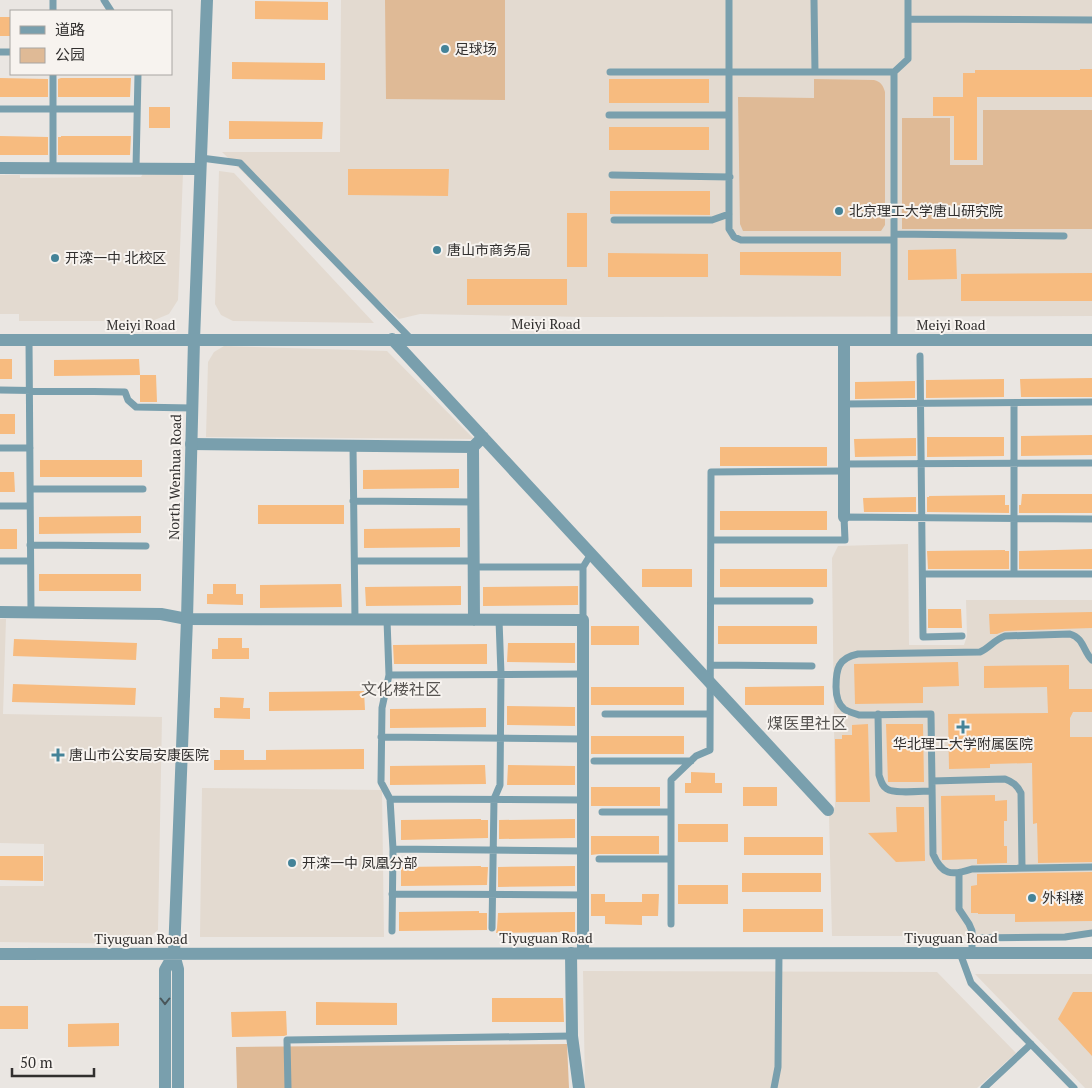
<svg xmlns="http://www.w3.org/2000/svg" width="1092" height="1088" viewBox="0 0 1092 1088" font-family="'PT Serif','Noto Sans SC',serif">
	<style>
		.built { fill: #e3dad0 }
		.green { fill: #dfba96 }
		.building { fill: #f7bb7f }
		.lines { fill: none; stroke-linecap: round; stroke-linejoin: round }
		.service { stroke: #799fad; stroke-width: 7 }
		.minor { stroke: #799fad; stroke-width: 12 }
		.tertiary { stroke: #799fad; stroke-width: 12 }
		.oneway { stroke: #4a565a }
		.poi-dot { fill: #448398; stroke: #f7f3ef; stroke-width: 2 }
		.labels { text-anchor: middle; stroke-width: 4; stroke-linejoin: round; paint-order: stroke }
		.poi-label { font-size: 14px; fill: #312f2e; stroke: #f7f3ef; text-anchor: start }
		.street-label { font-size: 14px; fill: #312f2e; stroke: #f7f3ef }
		.quarter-label { font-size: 16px; fill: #565350; stroke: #f7f3ef }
	</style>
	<rect width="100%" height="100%" fill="#eae6e2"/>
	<path class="built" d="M 341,0 L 1092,0 L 1092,316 L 586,317 L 420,314 L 399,319 L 335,261 L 222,152 L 340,152 Z
		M 219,171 L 234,173 L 374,323 L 233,321 L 221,315 L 215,304 Z
		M 144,172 L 183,173 L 178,300 L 169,314 L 152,321 L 19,321 L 19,314 L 0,314 L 0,175 L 20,175 L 20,178 L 141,177 Z
		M 224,346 L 387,351 L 474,439 L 206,437 L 208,362 L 214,352 Z
		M 908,544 L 909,645 L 964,645 L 967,636 L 966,600 L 1092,600 L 1092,936 L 832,936 L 829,816 L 835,807 L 832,558 L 838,546 Z
		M 0,619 L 6,619 L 3,714 L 162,717 L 158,930 L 141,944 L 0,942 L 0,886 L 44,886 L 44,844 L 0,843 Z
		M 202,788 L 382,790 L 384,937 L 200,937 Z
		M 583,971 L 937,972 L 1016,1053 L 977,1088 L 585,1088 Z
		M 975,974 L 1092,974 L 1092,1088 L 1085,1088 Z"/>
	<path class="green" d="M 385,0 L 505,0 L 505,100 L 386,99 Z
		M 814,79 L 874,80 C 881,82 883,85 885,92 L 885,225 L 881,231 L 743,231 L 740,224 L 738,97 L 814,98 Z
		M 983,110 L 1092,110 L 1092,229 L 902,229 L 902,118 L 950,118 L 950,165 L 983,165 Z
		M 567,1044 L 569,1088 L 237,1088 L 236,1047 Z"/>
	<path class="building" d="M 255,1 L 328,2 L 328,20 L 255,19 Z
		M 0,17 L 11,17 L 11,36 L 0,36 Z
		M 232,62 L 325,63 L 325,80 L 232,79 Z
		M 1080,69 L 1092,69 L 1092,97 L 977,97 L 977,160 L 954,160 L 954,116 L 933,116 L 933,97 L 963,97 L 963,73 L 975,73 L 975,70 L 1080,70 Z
		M 0,78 L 48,79 L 48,97 L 0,97 Z
		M 61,78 L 131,78 L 130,97 L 58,97 L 58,79 Z
		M 609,79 L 709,79 L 709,103 L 609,103 Z
		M 149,107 L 170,107 L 170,128 L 149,128 Z
		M 229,121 L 323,122 L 322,139 L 229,139 Z
		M 609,127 L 709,127 L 709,150 L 609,150 Z
		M 0,136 L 48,137 L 48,155 L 0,155 Z
		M 61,136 L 131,136 L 130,155 L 58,155 L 58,137 L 61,137 Z
		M 348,169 L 449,169 L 448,196 L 348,195 Z
		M 610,191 L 710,191 L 710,215 L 610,214 Z
		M 567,213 L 587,213 L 587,267 L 567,267 Z
		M 956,249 L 957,279 L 908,280 L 908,250 Z
		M 740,252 L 841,252 L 841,276 L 740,275 Z
		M 608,253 L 708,254 L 708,277 L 608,277 Z
		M 1092,273 L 1092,301 L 961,301 L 961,274 Z
		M 467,279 L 567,279 L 567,305 L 467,305 Z
		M 0,359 L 12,359 L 12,379 L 0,379 Z
		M 139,359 L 140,375 L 54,376 L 54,360 Z
		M 140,375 L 156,375 L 157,402 L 140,402 Z
		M 1092,378 L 1092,397 L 1021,397 L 1020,379 Z
		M 1004,379 L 1004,397 L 926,398 L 926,380 Z
		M 915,381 L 915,398 L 855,399 L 855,382 Z
		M 0,414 L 15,414 L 15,434 L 0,434 Z
		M 1092,435 L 1092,455 L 1021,456 L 1021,436 Z
		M 927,437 L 1004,437 L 1004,456 L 927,457 Z
		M 916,438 L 916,456 L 855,457 L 854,439 Z
		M 720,447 L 827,447 L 827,466 L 720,466 Z
		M 40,460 L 142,460 L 142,477 L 40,477 Z
		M 459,469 L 459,488 L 363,489 L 363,470 Z
		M 0,472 L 14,472 L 15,492 L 0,492 Z
		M 1022,494 L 1092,494 L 1092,513 L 1019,513 L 1019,505 L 1021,505 Z
		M 1005,495 L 1005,505 L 1009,505 L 1009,513 L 927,512 L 927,497 L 929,497 L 929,496 Z
		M 916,497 L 916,512 L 864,512 L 863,498 Z
		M 258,505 L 344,505 L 344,524 L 258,524 Z
		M 720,511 L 827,511 L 827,530 L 720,530 Z
		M 141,516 L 141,533 L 39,534 L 39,517 Z
		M 460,528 L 460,547 L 364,548 L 364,529 Z
		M 0,529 L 17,529 L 17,549 L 0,549 Z
		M 1092,549 L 1092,569 L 1019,569 L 1019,551 Z
		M 1005,550 L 1005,551 L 1009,551 L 1009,569 L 928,569 L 927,551 Z
		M 642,569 L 692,569 L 692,587 L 642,587 Z
		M 720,569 L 827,569 L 827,587 L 720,587 Z
		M 39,574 L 141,574 L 141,591 L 39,591 Z
		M 213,584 L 236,584 L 236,594 L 243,594 L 243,605 L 207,604 L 207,594 L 213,594 Z
		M 341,584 L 342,607 L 260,608 L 260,585 Z
		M 461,586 L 461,605 L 366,606 L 365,587 Z
		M 578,586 L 578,605 L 483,606 L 483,587 Z
		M 928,609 L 961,609 L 962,628 L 928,628 Z
		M 1092,612 L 1092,628 L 1005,631 L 997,634 L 990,634 L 989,614 Z
		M 591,626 L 639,626 L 639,645 L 591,645 Z
		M 718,626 L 817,626 L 817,644 L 718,644 Z
		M 218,638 L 242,638 L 242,648 L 249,648 L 249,659 L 212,659 L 212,649 L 218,649 Z
		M 14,639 L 137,643 L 136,660 L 13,656 Z
		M 508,643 L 575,643 L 575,663 L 507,662 Z
		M 487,644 L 487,664 L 394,664 L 393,645 Z
		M 958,662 L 959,686 L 923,687 L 923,703 L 855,704 L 854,664 Z
		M 1069,665 L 1069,689 L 1092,689 L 1092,712 L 1073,712 L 1070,718 L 1070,737 L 1092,737 L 1092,862 L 1038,863 L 1037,823 L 1033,824 L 1032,763 L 990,764 L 990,768 L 949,769 L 948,714 L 1048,713 L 1047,687 L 984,688 L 984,666 Z
		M 13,684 L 136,688 L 135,705 L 12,702 Z
		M 824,686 L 824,705 L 745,705 L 745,687 Z
		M 591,687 L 684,687 L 684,705 L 591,705 Z
		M 364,691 L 365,710 L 269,711 L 269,692 Z
		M 220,697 L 244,698 L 243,708 L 250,708 L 250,719 L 214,718 L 214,708 L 220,708 Z
		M 507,706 L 575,707 L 575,726 L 507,725 Z
		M 486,708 L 486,727 L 390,728 L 390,709 Z
		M 868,724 L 870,802 L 836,802 L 835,739 L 842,739 L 842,735 L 852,735 L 852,725 Z
		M 886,724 L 923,724 L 924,782 L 888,782 Z
		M 591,736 L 684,736 L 684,754 L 591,754 Z
		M 364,749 L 364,769 L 214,770 L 214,760 L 220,760 L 220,750 L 244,750 L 244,760 L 266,760 L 266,750 Z
		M 485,765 L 486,784 L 390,785 L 390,766 Z
		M 508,765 L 575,766 L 575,785 L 507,785 Z
		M 691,772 L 715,773 L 715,783 L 722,783 L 722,793 L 685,793 L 685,783 L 691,783 Z
		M 591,787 L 660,787 L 660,806 L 591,806 Z
		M 743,787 L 777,787 L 777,806 L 743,806 Z
		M 995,795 L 995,801 L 1007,800 L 1007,821 L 1004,821 L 1004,846 L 1007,846 L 1007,863 L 977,864 L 977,859 L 942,860 L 941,796 Z
		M 896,807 L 924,807 L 925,861 L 896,862 L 868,833 L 897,832 Z
		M 481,819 L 481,820 L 488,820 L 488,838 L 401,840 L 401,820 Z
		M 575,819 L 575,838 L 499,839 L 499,820 Z
		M 678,824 L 728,824 L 728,842 L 678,842 Z
		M 591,836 L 659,836 L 659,854 L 599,854 L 591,855 Z
		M 744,837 L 823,837 L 823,855 L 744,855 Z
		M 0,856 L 43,856 L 43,881 L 0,880 Z
		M 481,866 L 481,867 L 488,867 L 487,885 L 401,886 L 401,867 Z
		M 575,866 L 575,886 L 498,887 L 498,867 Z
		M 1092,872 L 1092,921 L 1015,922 L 1015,914 L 978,914 L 978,913 L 971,913 L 971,886 L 977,885 L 977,874 Z
		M 742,873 L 821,873 L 821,892 L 742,892 Z
		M 678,885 L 728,885 L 728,904 L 678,904 Z
		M 591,894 L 605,894 L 605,902 L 642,902 L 642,894 L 659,894 L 658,916 L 642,916 L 642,925 L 605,924 L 605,916 L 591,916 Z
		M 743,909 L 823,909 L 823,932 L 743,932 Z
		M 479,911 L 479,913 L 487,913 L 487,930 L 399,931 L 399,912 Z
		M 575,912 L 575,932 L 496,933 L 497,928 L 498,913 Z
		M 1073,992 L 1092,992 L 1092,1056 L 1058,1019 Z
		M 492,998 L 563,998 L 564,1022 L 492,1022 Z
		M 316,1002 L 397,1003 L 397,1025 L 316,1025 Z
		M 0,1006 L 28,1006 L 28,1029 L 0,1029 Z
		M 286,1011 L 287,1035 L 284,1036 L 232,1037 L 231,1012 Z
		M 119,1023 L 119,1046 L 68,1047 L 68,1024 Z"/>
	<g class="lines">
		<path class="service" d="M 53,0 L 53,11
			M 104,0 L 111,11
			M 729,0 L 729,229 L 734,237 L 741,240 L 894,240
			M 814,0 L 815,72
			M 908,19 L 1092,20
			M 0,52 L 11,52
			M 610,72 L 894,72 L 908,59 L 908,0
			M 894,72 L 894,340
			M 53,74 L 53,168
			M 0,109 L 137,109
			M 609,115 L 729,115
			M 201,158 L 240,163 L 411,339
			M 136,168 L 138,74
			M 612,175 L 730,177
			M 614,220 L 712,220 L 729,214
			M 894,234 L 1064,236
			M 29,340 L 31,612
			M 920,356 L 923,637 L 962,636
			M 0,390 L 125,392 L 128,400 L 136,407 L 192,408
			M 1014,403 L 1014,574
			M 844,404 L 1092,402
			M 353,446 L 355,620
			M 0,448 L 30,448
			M 844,464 L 1092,463
			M 30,489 L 143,489
			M 353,501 L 473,502
			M 0,506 L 30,506
			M 711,540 L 845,540 L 844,517 L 1092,519
			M 30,545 L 146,546
			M 0,561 L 30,561
			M 355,561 L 473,561
			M 473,567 L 583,567
			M 923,574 L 1092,574
			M 711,601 L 810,601
			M 387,620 L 389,675 L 382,708 L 381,782 L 390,799 L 583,800
			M 583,620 L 583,567 L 591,554
			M 1092,660 C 1083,651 1084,638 1070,634 L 1005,636 C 994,640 989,648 980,652 L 858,654 C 838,658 836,669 836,687 C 836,695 837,703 844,709 C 848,712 854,713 859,715 L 931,714 L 933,854 C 942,875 951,876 972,869 L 1092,867
			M 711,665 L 812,666
			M 389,675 L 583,674
			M 605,714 L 710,714
			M 878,714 L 879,775 C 881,781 882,786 887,789 C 894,794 923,791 932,791
			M 381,737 L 583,739
			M 594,761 L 691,761
			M 932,781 L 1005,779 C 1013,782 1017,785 1021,793 L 1022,868
			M 390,799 L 393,849 L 392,931
			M 602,812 L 671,812
			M 393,849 L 583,851
			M 599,859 L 671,859
			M 959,873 L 959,909 L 969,924 L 972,931 L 972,953
			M 392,894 L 583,895
			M 671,924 L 671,780 L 696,756 L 710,750 L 711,472 L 844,471
			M 492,928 L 494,799 L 500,785 L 501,674 L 499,620
			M 972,938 L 1065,937 L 1092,933
			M 960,953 L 971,983 L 1074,1088
			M 288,1088 L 287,1040 L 572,1036
			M 774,1088 L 778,1067 L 779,953
			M 984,1088 L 1031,1044"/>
		<path class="minor" d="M 0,168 L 200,169
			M 392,339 L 828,810
			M 844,340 L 844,517
			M 191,444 L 473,447 L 483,437
			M 473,447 L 474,620
			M 0,612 L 161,614 L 187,619 L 583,620 L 583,953
			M 571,953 L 572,1036 L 579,1088"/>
		<path class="tertiary" d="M 0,340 L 1092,340
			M 0,954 L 1092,953
			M 165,1088 L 165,970 L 174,954
			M 178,1088 L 178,969 L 174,954 L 187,619 L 194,340 L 207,0"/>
	</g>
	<defs><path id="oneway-chevron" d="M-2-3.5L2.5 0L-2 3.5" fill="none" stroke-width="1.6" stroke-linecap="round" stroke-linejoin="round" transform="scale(1.25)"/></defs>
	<use class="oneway" href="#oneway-chevron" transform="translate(165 1001) rotate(90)"/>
	<g class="poi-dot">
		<circle cx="445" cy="49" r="5"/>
		<circle cx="839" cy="211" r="5"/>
		<circle cx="437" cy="250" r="5"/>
		<circle cx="55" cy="258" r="5"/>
		<path d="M960.5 719.5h5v5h5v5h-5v5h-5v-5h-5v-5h5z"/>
		<path d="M55.5 747.5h5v5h5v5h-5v5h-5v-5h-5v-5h5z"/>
		<circle cx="292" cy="863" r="5"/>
		<circle cx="1032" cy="898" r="5"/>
	</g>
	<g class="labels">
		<g class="poi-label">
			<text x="455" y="54">足球场</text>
			<text x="849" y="216">北京理工大学唐山研究院</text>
			<text x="447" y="255">唐山市商务局</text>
			<text x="65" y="263">开滦一中 北校区</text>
			<text x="963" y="749" text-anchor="middle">华北理工大学附属医院</text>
			<text x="69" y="760">唐山市公安局安康医院</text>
			<text x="302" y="868">开滦一中 凤凰分部</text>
			<text x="1042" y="903">外科楼</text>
		</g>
		<g class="street-label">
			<text x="546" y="329">Meiyi Road</text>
			<text x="141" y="330">Meiyi Road</text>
			<text x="951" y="330">Meiyi Road</text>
			<text transform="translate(175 477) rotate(-89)" y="5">North Wenhua Road</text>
			<text x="546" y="943">Tiyuguan Road</text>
			<text x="951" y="943">Tiyuguan Road</text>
			<text x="141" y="944">Tiyuguan Road</text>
		</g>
		<g class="quarter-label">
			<text x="401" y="695">文化楼社区</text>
			<text x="807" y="729">煤医里社区</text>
		</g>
	</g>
	<rect x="10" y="10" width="162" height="65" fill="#f7f3ef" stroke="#a8a5a2"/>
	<rect x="20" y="26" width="25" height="8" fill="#799fad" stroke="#a8a5a2"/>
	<text x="55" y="35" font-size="15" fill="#312f2e">道路</text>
	<rect x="20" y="48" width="25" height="15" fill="#dfba96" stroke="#a8a5a2"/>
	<text x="55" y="60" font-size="15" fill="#312f2e">公园</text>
	<path d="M12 1068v8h82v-8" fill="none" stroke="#312f2e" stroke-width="2.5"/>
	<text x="20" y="1068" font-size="15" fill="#312f2e" stroke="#f7f3ef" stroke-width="4" paint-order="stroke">50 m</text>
</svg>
